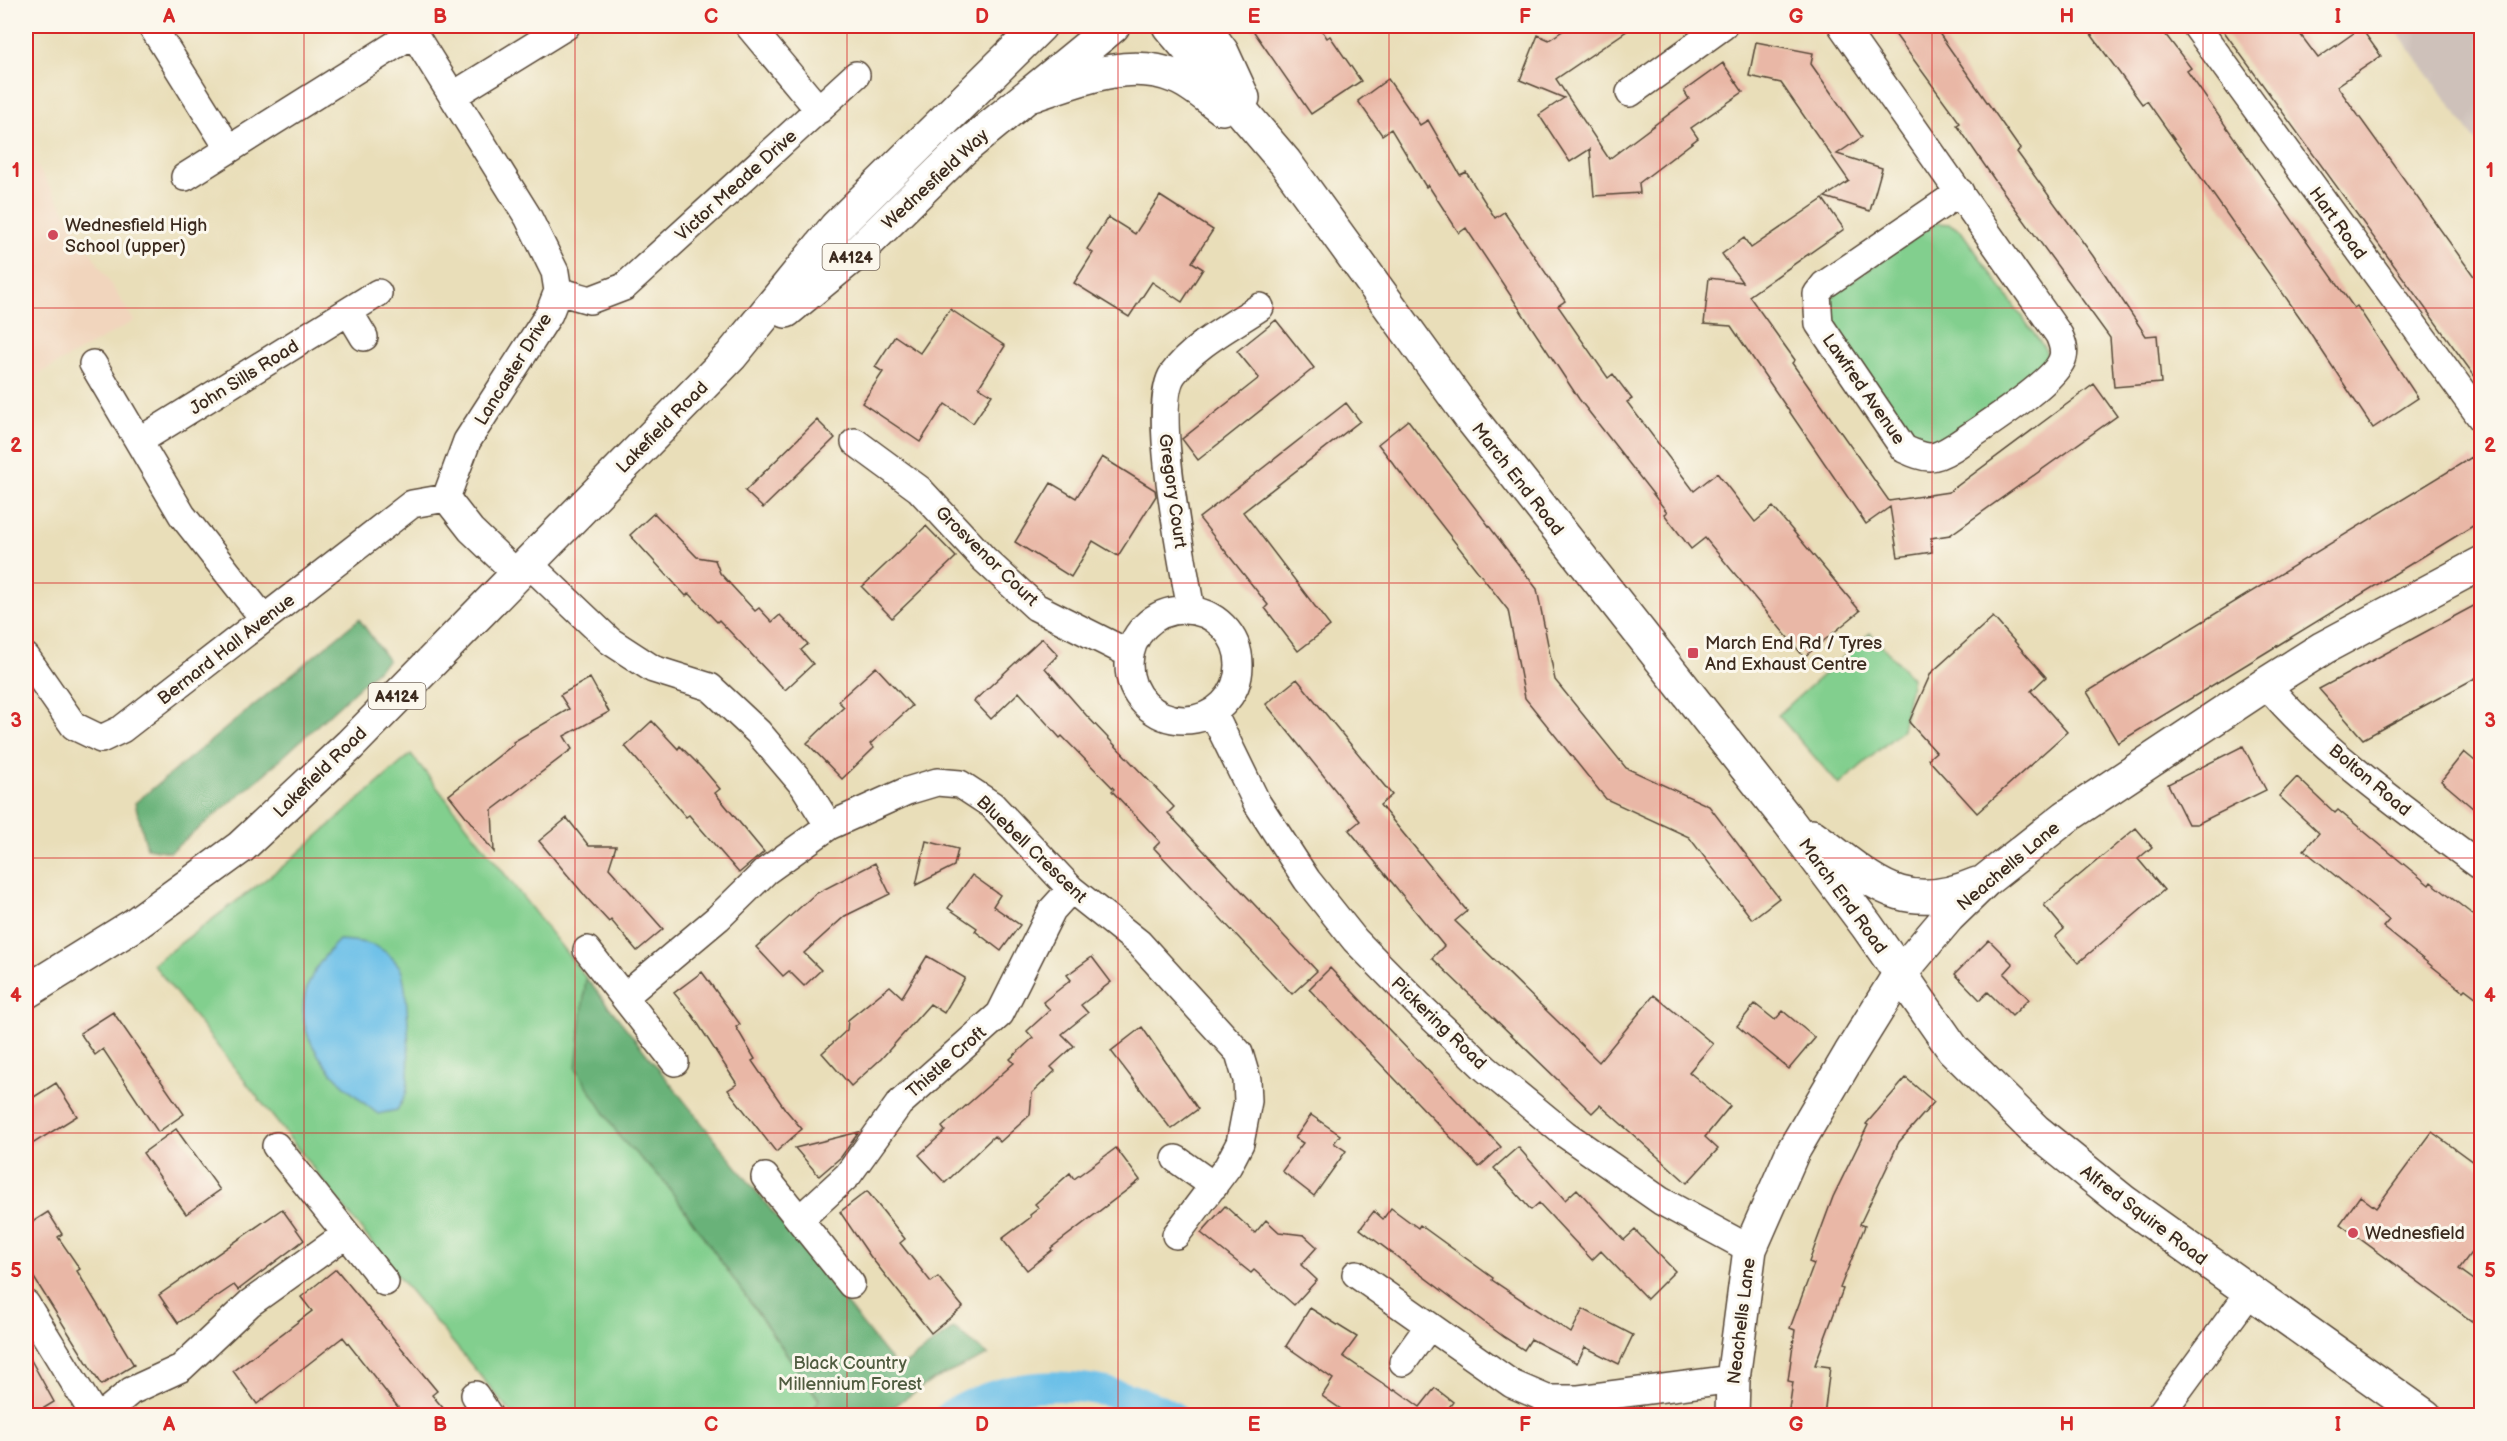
<svg xmlns="http://www.w3.org/2000/svg" width="2507" height="1441" viewBox="0 0 2507 1441" font-family="'Balsamiq Sans',sans-serif">
	<style>
		.built { fill: #f1d5bd }
		.industrial { fill: #cec1ba }
		.green { fill: #82cf8e; stroke: #5e7c56; stroke-width: 1.5 }
		.forest { fill: #69b279; stroke: #526e4c; stroke-width: 1.5 }
		.water { fill: #6cc0e8; stroke: #547583; stroke-width: 1.5 }
		.lines { fill: none; stroke-linecap: round; stroke-linejoin: round }
		.canal { stroke: #6cc0e8; stroke-width: 30 }
		.building { fill: #e9b7a6 }
		.minor-casing { stroke: #554535; stroke-width: 30 }
		.tertiary-casing { stroke: #554535; stroke-width: 36 }
		.primary-casing { stroke: #554535; stroke-width: 36 }
		.minor { stroke: #fff; stroke-width: 27 }
		.tertiary { stroke: #fff; stroke-width: 33 }
		.primary { stroke: #fff; stroke-width: 33 }
		.grid { fill: none; stroke: #d62828; stroke-width: 1.5; stroke-opacity: 0.55 }
		.poi-dot { fill: #d1495b; stroke: #fbf7ec; stroke-width: 2 }
		.labels { text-anchor: middle; stroke-width: 6; stroke-linejoin: round; paint-order: stroke }
		.shield { fill: #fbf7ec; stroke: #75685c; stroke-width: 1.5 }
		.shield-label { font-size: 16px; font-weight: bold; fill: #3b2a1e }
		.street-label { font-size: 18px; fill: #3b2a1e; stroke: #fbf7ec }
		.poi-label { font-size: 18px; fill: #3b2a1e; stroke: #fbf7ec; text-anchor: start }
		.park-label { font-size: 18px; fill: #505c40; stroke: #fbf7ec }
		.neatline { fill: none; stroke: #d62828; stroke-width: 2 }
		.grid-label { font-size: 20px; text-anchor: middle; font-weight: bold; fill: #d62828 }
	</style>
	<rect width="100%" height="100%" fill="#fbf7ec"/>
	<filter id="ink" filterUnits="userSpaceOnUse"><feTurbulence type="fractalNoise" baseFrequency=".0167" numOctaves="2"/><feDisplacementMap in="SourceGraphic" scale="12" xChannelSelector="R" yChannelSelector="G"/><feConvolveMatrix kernelMatrix="1 2 1 2 8 2 1 2 1" color-interpolation-filters="sRGB"/></filter>
	<filter id="wash" filterUnits="userSpaceOnUse"><feTurbulence type="fractalNoise" baseFrequency=".008" numOctaves="4" result="noise"/><feDisplacementMap in="SourceGraphic" scale="24" xChannelSelector="R" yChannelSelector="G"/><feGaussianBlur stdDeviation="1.35" result="paint"/><feColorMatrix in="noise" values="0 0 0 0 0 0 0 0 0 0 0 0 0 0 0 0 0 1.4 0 .05"/><feComposite in="paint" operator="in"/></filter>
	<g filter="url(#wash)">
		<rect width="100%" height="100%" fill="#e9deb9"/>
		<path class="built" d="M 26,149 L 134,321 L 26,381 Z"/>
		<path class="industrial" d="M 2393,26 L 2481,26 L 2481,148 Z"/>
		<path class="green" d="M 1936,223 L 1950,224 L 1961,231 L 2045,349 L 2049,360 L 2037,375 L 1932,446 L 1911,437 L 1826,315 L 1833,294 Z
			M 1870,633 L 1912,678 L 1902,730 L 1839,785 L 1778,715 Z
			M 411,754 L 586,978 L 577,1069 L 621,1139 L 664,1181 L 819,1400 L 811,1415 L 513,1415 L 401,1280 L 153,964 L 286,864 Z"/>
		<path class="forest" d="M 359,619 L 388,660 L 260,778 L 170,852 L 147,848 L 135,803 Z
			M 586,978 L 898,1369 L 954,1328 L 988,1355 L 933,1380 L 881,1415 L 811,1415 L 819,1399 L 664,1181 L 621,1139 L 576,1068 Z"/>
		<path class="water" d="M 339,940 C 365,941 383,944 399,966 C 409,978 411,1078 406,1094 C 404,1099 400,1105 397,1110 L 378,1114 C 312,1063 269,1010 339,940 Z"/>
		<g class="lines">
			<path class="canal" d="M 949,1416 C 1018,1373 1102,1380 1172,1416"/>
		</g>
		<g id="blocks">
			<path class="building" d="M 1250,26 L 1319,26 L 1327,38 L 1330,36 L 1361,81 L 1311,114 Z
				M 1570,26 L 1634,26 L 1556,79 L 1609,159 L 1689,99 L 1684,91 L 1723,63 L 1743,92 L 1691,128 L 1698,138 L 1639,183 L 1640,193 L 1594,196 L 1590,149 L 1570,162 L 1539,115 L 1564,98 L 1520,80 L 1538,35 L 1549,40 Z
				M 1889,26 L 1934,26 L 2020,149 L 2017,152 L 2093,256 L 2146,336 L 2157,335 L 2161,383 L 2114,387 L 2110,338 L 1994,179 L 1957,125 L 1960,123 Z
				M 2085,26 L 2159,26 L 2191,68 L 2187,71 L 2354,308 L 2357,306 L 2418,398 L 2373,428 L 2301,319 L 2147,101 L 2142,104 Z
				M 2220,26 L 2294,26 L 2318,58 L 2361,28 L 2381,56 L 2337,86 L 2481,286 L 2481,385 Z
				M 1756,42 L 1813,53 L 1811,64 L 1862,137 L 1837,154 L 1882,168 L 1870,211 L 1825,197 L 1849,181 L 1781,83 L 1749,76 Z
				M 1388,79 L 1420,125 L 1428,120 L 1460,175 L 1466,172 L 1495,218 L 1504,212 L 1565,301 L 1558,306 L 1608,378 L 1613,374 L 1632,399 L 1627,402 L 1694,491 L 1717,473 L 1755,522 L 1773,507 L 1860,611 L 1804,657 L 1705,538 L 1691,549 L 1664,514 L 1667,512 L 1579,399 L 1466,228 L 1459,233 L 1428,185 L 1426,187 L 1391,129 L 1382,135 L 1358,101 Z
				M 1160,196 L 1213,230 L 1192,262 L 1203,269 L 1182,302 L 1152,282 L 1129,317 L 1074,283 L 1093,253 L 1087,249 L 1108,217 L 1135,234 Z
				M 1823,199 L 1844,229 L 1749,296 L 1795,360 L 1792,363 L 1889,501 L 1949,492 L 2094,384 L 2117,416 L 1950,535 L 1931,538 L 1932,552 L 1898,557 L 1890,507 L 1866,524 L 1731,326 L 1704,324 L 1709,278 L 1742,282 L 1722,254 L 1744,238 L 1751,248 Z
				M 950,309 L 1005,346 L 979,387 L 992,395 L 973,423 L 945,404 L 920,442 L 862,403 L 883,372 L 875,367 L 895,336 L 920,353 Z
				M 1276,320 L 1314,368 L 1198,460 L 1182,439 L 1259,378 L 1237,351 Z
				M 1346,403 L 1360,421 L 1243,512 L 1330,626 L 1298,651 L 1265,608 L 1268,605 L 1199,518 Z
				M 817,420 L 835,438 L 763,508 L 745,491 Z
				M 1408,420 L 1537,589 L 1555,680 L 1626,768 L 1709,806 L 1779,898 L 1752,919 L 1689,837 L 1606,799 L 1525,698 L 1508,610 L 1378,444 Z
				M 1102,457 L 1155,490 L 1156,496 L 1118,556 L 1093,541 L 1071,577 L 1015,542 L 1051,483 L 1076,498 Z
				M 2472,457 L 2481,472 L 2481,521 L 2118,743 L 2087,692 Z
				M 654,513 L 697,557 L 715,560 L 720,573 L 755,611 L 759,608 L 772,622 L 780,615 L 808,644 L 801,650 L 813,664 L 785,690 L 719,620 L 717,622 L 689,593 L 686,596 L 630,535 Z
				M 926,526 L 956,557 L 892,618 L 862,587 Z
				M 2481,602 L 2481,675 L 2363,739 L 2319,689 Z
				M 1993,617 L 2046,677 L 2031,691 L 2067,732 L 1977,813 L 1928,759 L 1936,752 L 1909,722 L 1931,673 Z
				M 1042,638 L 1058,655 L 1045,668 L 1086,715 L 1174,807 L 1168,813 L 1317,971 L 1292,994 L 1154,848 L 1160,842 L 1112,791 L 1114,789 L 1062,736 L 1060,738 L 1019,692 L 991,719 L 974,701 Z
				M 876,667 L 912,706 L 870,744 L 874,748 L 842,779 L 807,743 L 844,707 L 838,701 Z
				M 590,678 L 609,712 L 564,736 L 572,749 L 492,810 L 494,852 L 449,795 L 514,744 L 513,742 L 569,709 L 560,695 Z
				M 1297,679 L 1392,795 L 1380,805 L 1467,911 L 1455,921 L 1599,1062 L 1654,995 L 1713,1044 L 1689,1072 L 1730,1106 L 1705,1137 L 1718,1149 L 1687,1183 L 1600,1105 L 1592,1113 L 1432,958 L 1444,946 L 1349,830 L 1360,821 L 1266,704 Z
				M 652,721 L 678,749 L 680,746 L 704,770 L 720,789 L 715,793 L 764,852 L 739,873 L 689,815 L 686,817 L 625,746 Z
				M 2243,746 L 2266,790 L 2197,824 L 2188,824 L 2168,784 Z
				M 2464,752 L 2481,766 L 2481,815 L 2441,781 Z
				M 2297,777 L 2335,813 L 2338,810 L 2429,885 L 2431,882 L 2481,921 L 2481,1001 L 2465,989 L 2463,991 L 2383,927 L 2389,920 L 2304,850 L 2319,833 L 2279,796 Z
				M 567,818 L 589,846 L 616,846 L 609,868 L 663,929 L 637,951 L 611,920 L 609,922 L 586,897 L 539,841 Z
				M 2136,828 L 2152,847 L 2138,859 L 2164,890 L 2078,963 L 2055,937 L 2064,929 L 2044,905 Z
				M 926,841 L 958,849 L 954,866 L 916,885 Z
				M 875,863 L 890,894 L 845,916 L 804,953 L 821,970 L 804,986 L 789,971 L 783,976 L 756,947 L 815,894 Z
				M 972,875 L 1000,895 L 993,906 L 1020,925 L 1001,951 L 975,931 L 977,928 L 948,908 Z
				M 1989,940 L 2013,964 L 2004,974 L 2029,999 L 2012,1016 L 1988,992 L 1980,1000 L 1955,974 Z
				M 927,956 L 965,978 L 944,1013 L 930,1004 L 881,1059 L 851,1086 L 822,1053 L 847,1030 L 848,1020 L 890,986 L 902,997 Z
				M 1092,957 L 1111,982 L 1081,1005 L 1088,1013 L 1062,1034 L 1074,1046 L 1051,1067 L 1055,1071 L 1032,1093 L 1030,1115 L 1000,1142 L 994,1136 L 945,1183 L 919,1155 L 945,1131 L 942,1127 L 1014,1063 L 1010,1059 L 1033,1038 L 1027,1031 L 1050,1010 L 1043,1002 L 1071,980 L 1067,975 Z
				M 1330,968 L 1501,1147 L 1479,1167 L 1309,989 Z
				M 702,972 L 740,1024 L 736,1027 L 755,1059 L 752,1061 L 785,1109 L 802,1129 L 776,1152 L 728,1090 L 737,1084 L 693,1016 L 674,993 Z
				M 1755,1004 L 1775,1020 L 1783,1011 L 1815,1038 L 1789,1069 L 1737,1026 Z
				M 113,1012 L 184,1114 L 158,1132 L 103,1049 L 95,1055 L 80,1033 Z
				M 1142,1027 L 1198,1109 L 1171,1129 L 1111,1051 Z
				M 1906,1078 L 1934,1102 L 1899,1142 L 1860,1224 L 1865,1226 L 1840,1288 L 1843,1289 L 1815,1365 L 1830,1367 L 1824,1416 L 1788,1416 L 1793,1382 L 1788,1381 L 1795,1330 L 1790,1328 L 1814,1264 L 1809,1262 L 1833,1197 L 1868,1125 L 1866,1124 Z
				M 56,1083 L 77,1116 L 26,1148 L 26,1102 Z
				M 1311,1115 L 1340,1135 L 1334,1143 L 1346,1151 L 1314,1196 L 1282,1171 L 1303,1143 L 1295,1138 Z
				M 176,1129 L 220,1190 L 186,1214 L 143,1153 Z
				M 859,1132 L 841,1157 L 819,1176 L 795,1148 Z
				M 2432,1132 L 2481,1168 L 2481,1239 L 2459,1269 L 2481,1285 L 2481,1328 L 2340,1224 L 2360,1196 L 2376,1208 Z
				M 1518,1147 L 1565,1200 L 1577,1189 L 1624,1240 L 1635,1230 L 1675,1271 L 1647,1299 L 1601,1251 L 1592,1260 L 1539,1203 L 1531,1210 L 1494,1168 Z
				M 1116,1148 L 1140,1180 L 1051,1248 L 1052,1250 L 1027,1270 L 1002,1239 L 1031,1217 L 1030,1215 L 1039,1208 L 1035,1204 L 1070,1173 L 1074,1179 Z
				M 867,1191 L 905,1239 L 900,1243 L 931,1282 L 938,1277 L 963,1307 L 931,1333 L 870,1256 L 840,1212 Z
				M 1225,1206 L 1255,1233 L 1266,1220 L 1279,1232 L 1304,1235 L 1317,1247 L 1301,1265 L 1317,1280 L 1294,1305 L 1254,1270 L 1251,1273 L 1201,1233 Z
				M 1391,1208 L 1418,1228 L 1420,1225 L 1493,1278 L 1492,1280 L 1571,1333 L 1583,1309 L 1633,1335 L 1619,1364 L 1585,1347 L 1577,1363 L 1531,1339 L 1524,1350 L 1504,1337 L 1360,1229 L 1374,1211 L 1383,1219 Z
				M 282,1209 L 304,1240 L 238,1290 L 234,1285 L 178,1323 L 159,1295 Z
				M 48,1212 L 62,1234 L 58,1237 L 80,1269 L 77,1271 L 134,1365 L 101,1385 L 26,1265 L 26,1226 Z
				M 336,1269 L 437,1391 L 432,1395 L 450,1416 L 405,1416 L 343,1337 L 257,1404 L 233,1371 L 312,1311 L 301,1297 Z
				M 1310,1308 L 1357,1337 L 1343,1356 L 1394,1391 L 1395,1389 L 1420,1407 L 1435,1388 L 1453,1402 L 1443,1416 L 1351,1416 L 1322,1396 L 1333,1379 L 1286,1346 Z
				M 26,1351 L 54,1402 L 31,1416 L 26,1416 Z"/>
		</g>
	</g>
	<g filter="url(#ink)">
		<use href="#blocks" fill-opacity="0" stroke="#554535" stroke-width="1.5"/>
		<g class="lines">
			<g class="minor-casing">
				<path id="minor" d="M 152,26 L 229,149
					M 409,26 L 528,217 L 555,272 L 558,291 L 549,314 L 467,441 L 446,498 L 471,530 L 518,575
					M 749,26 L 819,110
					M 1842,26 L 2059,335 C 2062,342 2065,349 2063,357 C 2058,381 1977,431 1954,447 C 1932,461 1927,459 1904,449 L 1819,324 L 1817,294 L 1824,285 L 1960,192
					M 2196,26 L 2482,419
					M 1630,93 L 1723,26
					M 454,95 L 566,26
					M 185,177 L 414,33
					M 558,291 L 590,300 L 624,287 L 856,75
					M 349,312 L 364,337
					M 93,364 L 182,515 L 264,619
					M 139,441 L 378,293
					M 855,442 L 919,489 L 984,559 L 1036,607 L 1130,654
					M 529,564 L 610,641 L 653,669 L 710,687 L 758,732 L 804,786 L 829,826
					M 1191,610 C 1184,567 1150,406 1173,374 C 1194,345 1230,327 1260,307
					M1129 665a55 55 0 1 1 110 0a55 55 0 1 1-110 0Z
					M 26,657 L 74,726 L 101,739 L 122,729 L 412,504 L 446,498
					M 2266,684 C 2322,752 2411,814 2482,867
					M 1213,713 L 1257,803 L 1307,880 L 1355,940 L 1422,1008 L 1486,1069 L 1565,1134 L 1661,1201 L 1750,1249
					M 587,950 L 675,1062
					M 624,997 L 718,918 L 766,871 L 829,826 L 907,791 L 937,782 L 960,784 L 992,805 L 1071,889 L 1139,943 L 1239,1053 L 1247,1080 L 1248,1101 L 1240,1143 L 1228,1166 L 1176,1235
					M 276,1146 L 385,1282
					M 1176,1159 L 1214,1186
					M 765,1177 L 851,1284
					M 800,1219 L 848,1175 L 899,1104 L 1000,1014 L 1052,910 L 1071,889
					M 1356,1274 L 1512,1384 L 1547,1399 L 1579,1399 L 1733,1379
					M 26,1304 L 95,1416
					M 1403,1362 L 1429,1326
					M 475,1395 L 489,1416
					M 101,1416 L 131,1391 L 181,1368 L 250,1303 L 345,1235
					M 2159,1416 L 2250,1292"/>
			</g>
			<g class="tertiary-casing">
				<path id="tertiary" d="M 1169,26 L 1285,162 L 1470,417 L 1786,818 L 1867,926 L 1953,1049 L 2035,1130 L 2124,1202 L 2425,1416
					M 1203,26 L 1222,52 L 1243,98
					M 1032,95 C 1077,80 1129,57 1176,77 C 1192,83 1208,98 1222,108
					M 1812,836 C 1872,879 1900,917 1977,884
					M 1732,1416 L 1733,1379 L 1750,1249 L 1793,1151 L 1850,1054 L 1899,975 L 1948,917 L 1985,881 L 2066,817 L 2266,684 L 2323,648 L 2482,563"/>
			</g>
			<g class="primary-casing">
				<path id="primary" d="M 786,311 L 859,251 L 963,149 L 1113,26
					M 26,992 L 134,925 L 241,847 L 350,745 L 731,356 L 836,227 L 1040,26"/>
			</g>
			<use href="#minor" class="minor"/>
			<use href="#tertiary" class="tertiary"/>
			<use href="#primary" class="primary"/>
		</g>
	</g>
	<path class="grid" d="M 304,26 L 304,1416M 575,26 L 575,1416M 847,26 L 847,1416M 1118,26 L 1118,1416M 1389,26 L 1389,1416M 1660,26 L 1660,1416M 1932,26 L 1932,1416M 2203,26 L 2203,1416M 26,308 L 2482,308M 26,583 L 2482,583M 26,858 L 2482,858M 26,1133 L 2482,1133"/>
	<g class="poi-dot">
		<circle cx="53" cy="235" r="6"/>
		<rect x="1687" y="647" width="12" height="12" rx="3"/>
		<circle cx="2353" cy="1233" r="6"/>
	</g>
	<g class="labels">
		<g class="shield">
			<rect x="822.5" y="244" width="57" height="26" rx="4.5"/>
			<rect x="368.5" y="683" width="57" height="26" rx="4.5"/>
		</g>
		<g class="shield-label">
			<text x="851" y="263">A4124</text>
			<text x="397" y="702">A4124</text>
		</g>
		<g class="street-label">
			<text transform="translate(935 179) rotate(-43)" y="6">Wednesfield Way</text>
			<text transform="translate(736 185) rotate(-42)" y="6">Victor Meade Drive</text>
			<text transform="translate(2338 223) rotate(54)" y="6">Hart Road</text>
			<text transform="translate(513 369) rotate(-58)" y="6">Lancaster Drive</text>
			<text transform="translate(244 377) rotate(-32)" y="6">John Sills Road</text>
			<text transform="translate(1864 389) rotate(55)" y="6">Lawfred Avenue</text>
			<text transform="translate(662 427) rotate(-45)" y="6">Lakefield Road</text>
			<text transform="translate(1518 479) rotate(52)" y="6">March End Road</text>
			<text transform="translate(1173 491) rotate(82)" y="6">Gregory Court</text>
			<text transform="translate(987 556) rotate(44)" y="6">Grosvenor Court</text>
			<text transform="translate(226 649) rotate(-38)" y="6">Bernard Hall Avenue</text>
			<text transform="translate(320 772) rotate(-44)" y="6">Lakefield Road</text>
			<text transform="translate(2370 780) rotate(40)" y="6">Bolton Road</text>
			<text transform="translate(1032 849) rotate(44)" y="6">Bluebell Crescent</text>
			<text transform="translate(2008 866) rotate(-40)" y="6">Neachells Lane</text>
			<text transform="translate(1843 896) rotate(54)" y="6">March End Road</text>
			<text transform="translate(1439 1023) rotate(44)" y="6">Pickering Road</text>
			<text transform="translate(946 1062) rotate(-41)" y="6">Thistle Croft</text>
			<text transform="translate(2144 1215) rotate(37)" y="6">Alfred Squire Road</text>
			<text transform="translate(1741 1321) rotate(-83)" y="6">Neachells Lane</text>
		</g>
		<g class="poi-label">
			<text x="65" y="231">Wednesfield High<tspan x="65" dy="21">School (upper)</tspan></text>
			<text x="1705" y="649">March End Rd / Tyres<tspan x="1705" dy="21">And Exhaust Centre</tspan></text>
			<text x="2365" y="1239">Wednesfield</text>
		</g>
		<g class="park-label">
			<text x="850" y="1369">Black Country<tspan x="850" dy="21">Millennium Forest</tspan></text>
		</g>
	</g>
	<rect width="2507" height="1441" fill="none" stroke="#fbf7ec" stroke-width="66"/>
	<rect x="33" y="33" width="2441" height="1375" class="neatline"/>
	<g class="grid-label">
		<text x="169" y="23">A</text>
		<text x="440" y="23">B</text>
		<text x="711" y="23">C</text>
		<text x="982" y="23">D</text>
		<text x="1254" y="23">E</text>
		<text x="1525" y="23">F</text>
		<text x="1796" y="23">G</text>
		<text x="2067" y="23">H</text>
		<text x="2338" y="23">I</text>
		<text x="16" y="177">1</text>
		<text x="2490" y="177">1</text>
		<text x="16" y="452">2</text>
		<text x="2490" y="452">2</text>
		<text x="16" y="727">3</text>
		<text x="2490" y="727">3</text>
		<text x="16" y="1002">4</text>
		<text x="2490" y="1002">4</text>
		<text x="16" y="1277">5</text>
		<text x="2490" y="1277">5</text>
		<text x="169" y="1431">A</text>
		<text x="440" y="1431">B</text>
		<text x="711" y="1431">C</text>
		<text x="982" y="1431">D</text>
		<text x="1254" y="1431">E</text>
		<text x="1525" y="1431">F</text>
		<text x="1796" y="1431">G</text>
		<text x="2067" y="1431">H</text>
		<text x="2338" y="1431">I</text>
	</g>
</svg>
